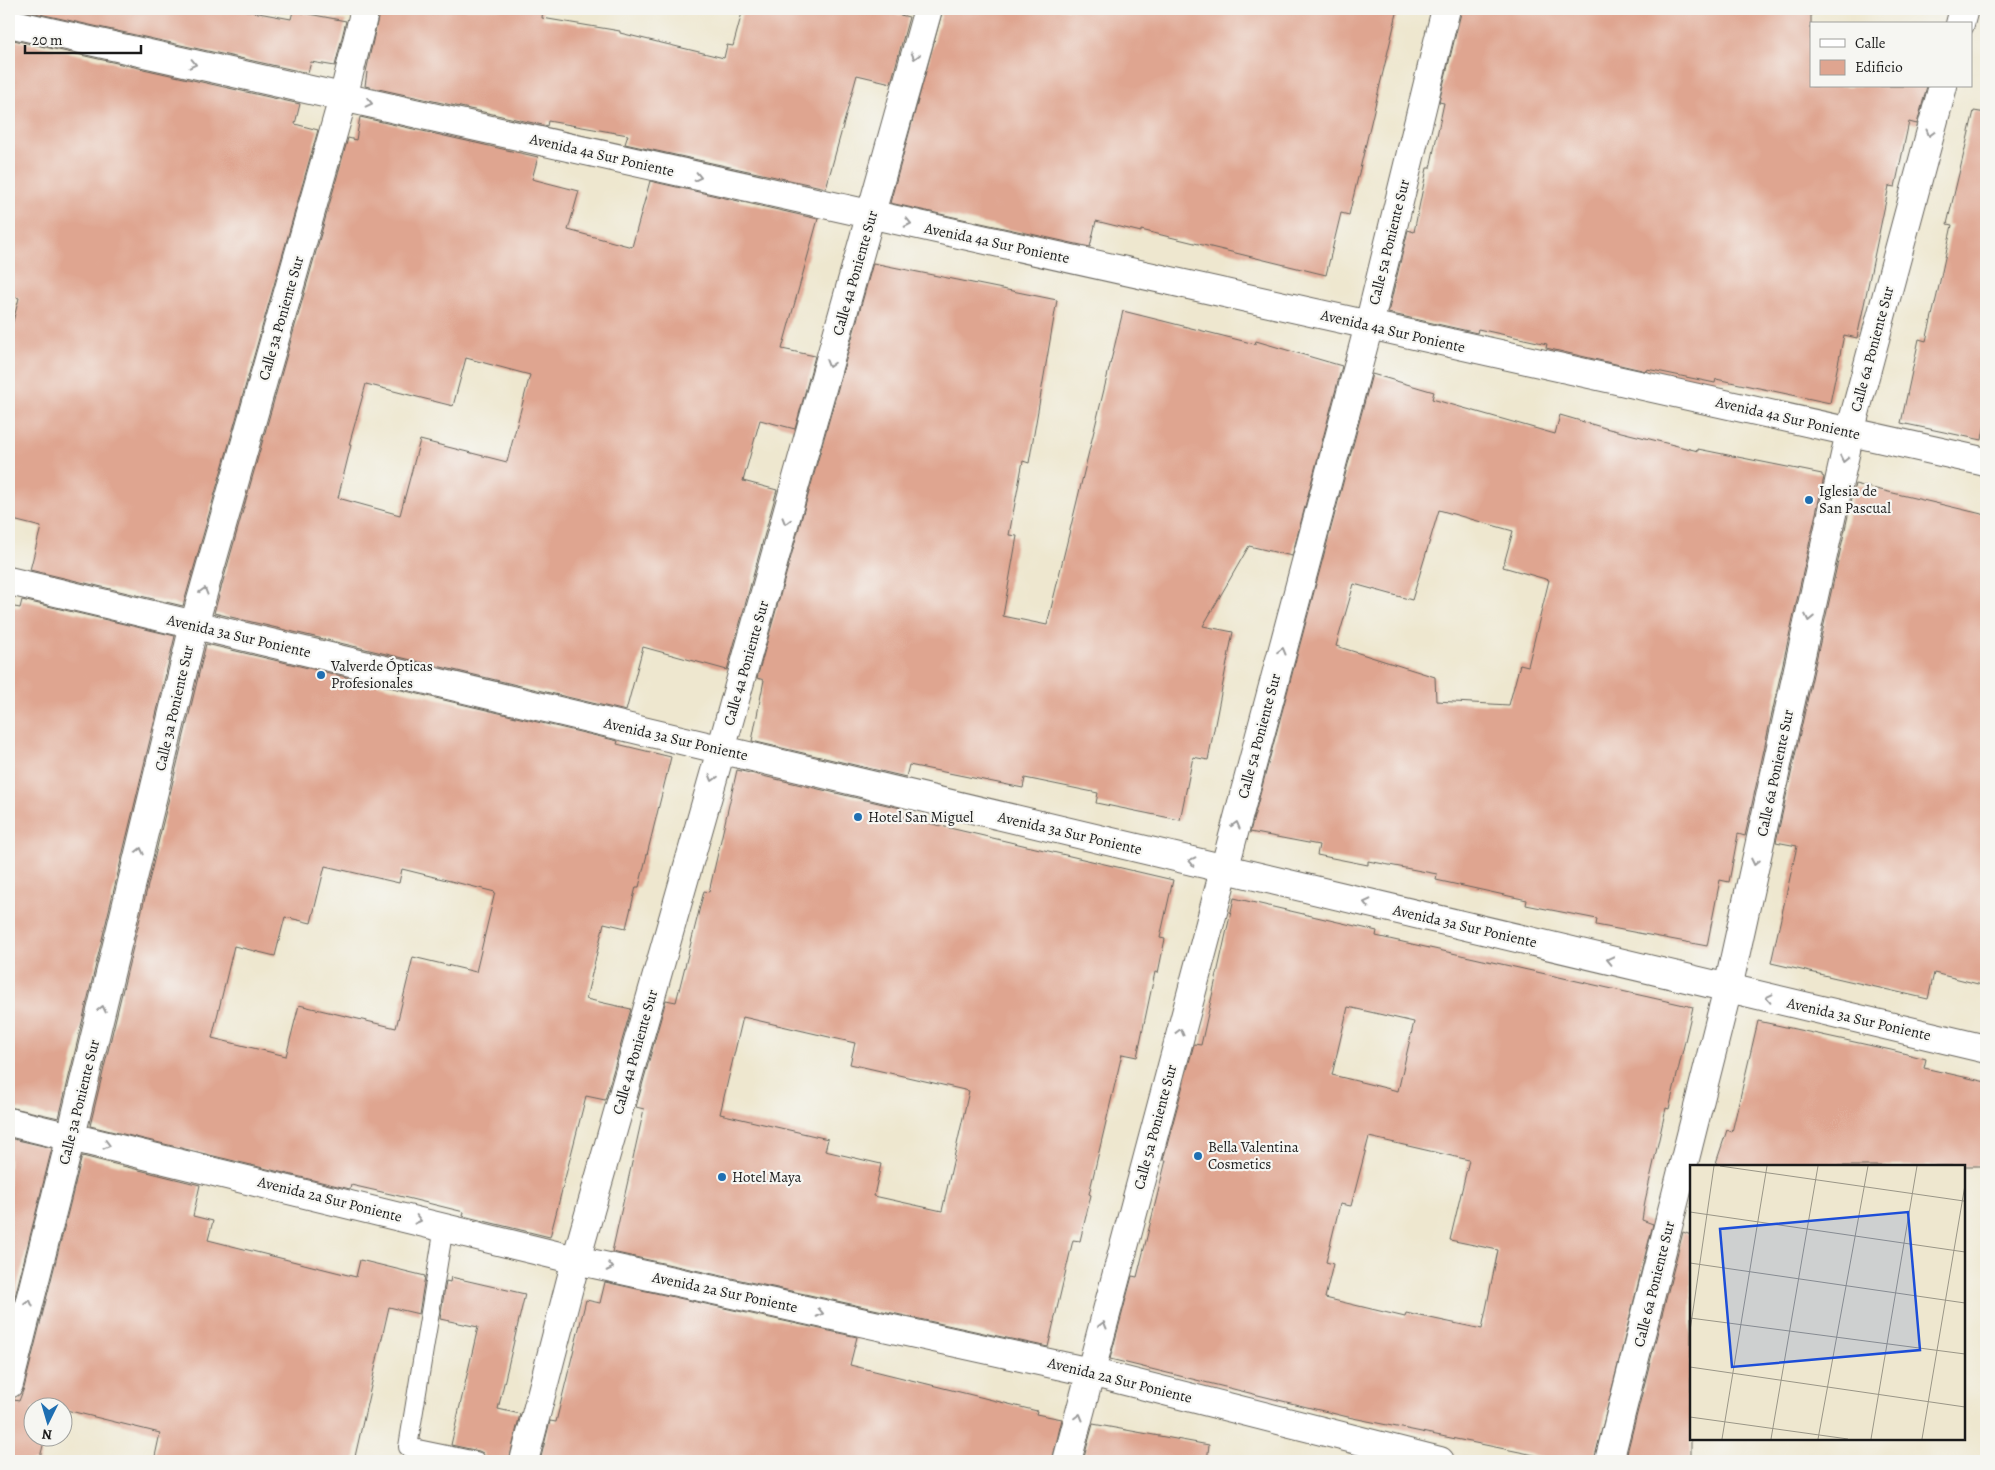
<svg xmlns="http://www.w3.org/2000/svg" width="1995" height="1470" viewBox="0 0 1995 1470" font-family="Alegreya,serif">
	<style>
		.building { fill: #dfa590; fill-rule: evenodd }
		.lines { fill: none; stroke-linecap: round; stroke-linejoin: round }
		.service-casing { stroke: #66635b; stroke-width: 20 }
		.minor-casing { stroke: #66635b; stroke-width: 30 }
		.service { stroke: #fff; stroke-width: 18 }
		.minor { stroke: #fff; stroke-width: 28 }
		.oneway { stroke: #999 }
		.poi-dot { fill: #1f6fb2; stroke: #f6f6f2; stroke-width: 2 }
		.labels { text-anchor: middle; stroke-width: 4.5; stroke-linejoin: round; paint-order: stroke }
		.street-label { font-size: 15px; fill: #1c1c1c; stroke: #f6f6f2 }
		.poi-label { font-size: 15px; fill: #1c1c1c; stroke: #f6f6f2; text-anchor: start }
		.inset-road { fill: none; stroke: #9a9687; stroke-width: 1 }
		.view { fill: #1d4ed8; fill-opacity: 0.15; stroke: #1d4ed8; stroke-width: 2.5 }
		.inset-edge { fill: none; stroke: #1c1c1c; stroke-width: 2.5 }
	</style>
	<rect width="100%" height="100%" fill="#f6f6f2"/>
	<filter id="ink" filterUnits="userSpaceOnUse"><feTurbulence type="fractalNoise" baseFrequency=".02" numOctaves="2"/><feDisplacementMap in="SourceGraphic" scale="10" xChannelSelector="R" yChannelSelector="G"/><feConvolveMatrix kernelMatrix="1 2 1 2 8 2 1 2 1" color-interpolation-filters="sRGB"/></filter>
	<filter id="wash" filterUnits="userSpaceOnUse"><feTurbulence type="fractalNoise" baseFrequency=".0096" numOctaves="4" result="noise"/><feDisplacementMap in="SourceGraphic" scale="20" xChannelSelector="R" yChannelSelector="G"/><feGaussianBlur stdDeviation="1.12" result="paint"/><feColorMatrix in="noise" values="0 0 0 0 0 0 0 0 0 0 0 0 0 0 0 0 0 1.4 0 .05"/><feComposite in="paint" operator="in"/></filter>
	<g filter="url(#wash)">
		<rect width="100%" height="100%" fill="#eee7cf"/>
		<g id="blocks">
			<path class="building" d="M 17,9 L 237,9 L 291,19 L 293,11 L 346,21 L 335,66 L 311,62 L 308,73 Z
				M 380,9 L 543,9 L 542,18 L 620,31 L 620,33 L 724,58 L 727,45 L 733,46 L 743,9 L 875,9 L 909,17 L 891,83 L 857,75 L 826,188 L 625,144 L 628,135 L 548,121 L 547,126 L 365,86 L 367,72 L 366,72 Z
				M 943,9 L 1398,9 L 1349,215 L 1341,213 L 1326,275 L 1141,230 L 1141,232 L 1096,221 L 1090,247 L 890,203 Z
				M 1462,9 L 1811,9 L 1811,86 L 1927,86 L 1917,124 L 1909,122 L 1895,187 L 1889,186 L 1857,338 L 1844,335 L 1830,403 L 1716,379 L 1715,383 L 1647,369 L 1646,371 L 1546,348 L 1547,344 L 1478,329 L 1477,333 L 1388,313 L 1408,230 L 1414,232 L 1427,168 L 1430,168 L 1444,103 L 1439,102 Z
				M 9,39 L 300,104 L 295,124 L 318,130 L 183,606 L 30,570 L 41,527 L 9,519 L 9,337 L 19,298 L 9,295 Z
				M 1974,111 L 1986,113 L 1986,418 L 1982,440 L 1901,423 L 1919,339 L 1926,341 L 1937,295 L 1952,225 L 1947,224 Z
				M 360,117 L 538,157 L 532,179 L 579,191 L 568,230 L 632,247 L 650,181 L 818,219 L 782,349 L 815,356 L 795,429 L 760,420 L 743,481 L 777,490 L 727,670 L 643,647 L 626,711 L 214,613 L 348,138 L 356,140 ZM 466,358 L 530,375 L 507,462 L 420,440 L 400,515 L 338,498 L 351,445 L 349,445 L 366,384 L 453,406 Z
				M 873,263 L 1057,300 L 1029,463 L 1023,461 L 1009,535 L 1017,536 L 1003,616 L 1047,625 L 1123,311 L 1255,344 L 1256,341 L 1342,366 L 1292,556 L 1249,546 L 1203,626 L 1233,632 L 1208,760 L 1193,757 L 1180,820 L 1096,803 L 1098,793 L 1025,778 L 1023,788 L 909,765 L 906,777 L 752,741 L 764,680 L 757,678 Z
				M 1372,374 L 1434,392 L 1432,399 L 1555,434 L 1560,415 L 1605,428 L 1698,451 L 1698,449 L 1822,474 L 1822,476 L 1824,477 L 1745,836 L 1738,834 L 1729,882 L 1720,880 L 1707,946 L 1596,925 L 1597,919 L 1526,905 L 1527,900 L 1436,880 L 1437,874 L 1368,861 L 1368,865 L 1317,855 L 1319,845 L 1250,832 ZM 1439,510 L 1513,531 L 1503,567 L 1549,580 L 1528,666 L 1520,664 L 1509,705 L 1436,701 L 1435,677 L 1336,646 L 1354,584 L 1412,600 Z
				M 1855,484 L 1986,515 L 1986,986 L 1934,973 L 1928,999 L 1771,963 L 1797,846 L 1776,842 Z
				M 22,600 L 175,636 L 59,1118 L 9,1107 L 9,606 L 20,608 Z
				M 206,644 L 618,741 L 617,744 L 671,757 L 639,887 L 636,887 L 626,928 L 604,923 L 586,999 L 631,1009 L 605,1100 L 586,1096 L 550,1237 L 463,1216 L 464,1212 L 395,1195 L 351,1185 L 350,1189 L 90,1126 ZM 325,866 L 399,883 L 402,869 L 495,892 L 476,972 L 413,957 L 396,1028 L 299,1005 L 286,1056 L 212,1038 L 234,946 L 275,956 L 285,917 L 311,923 Z
				M 737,770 L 900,808 L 898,816 L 1173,880 L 1160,938 L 1165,939 L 1158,973 L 1155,972 L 1137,1057 L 1122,1054 L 1089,1194 L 1091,1195 L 1080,1241 L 1073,1240 L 1048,1347 L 612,1252 L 644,1109 L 636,1107 L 666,1000 L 676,1002 L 704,891 L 709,892 ZM 743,1017 L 855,1043 L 850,1064 L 969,1091 L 942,1211 L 874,1196 L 881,1164 L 825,1151 L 828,1139 L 720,1114 Z
				M 1234,898 L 1377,931 L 1376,936 L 1693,1007 L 1669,1109 L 1666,1108 L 1645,1201 L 1642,1220 L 1653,1224 L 1594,1461 L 1543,1461 L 1544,1457 L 1348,1417 L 1110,1359 L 1132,1276 L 1137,1277 L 1166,1160 L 1163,1160 L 1194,1044 L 1201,1045 ZM 1348,1007 L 1414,1022 L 1398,1091 L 1332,1075 ZM 1369,1137 L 1469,1160 L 1450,1240 L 1498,1250 L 1482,1329 L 1406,1313 L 1405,1317 L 1325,1298 L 1333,1264 L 1326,1262 L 1340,1204 L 1351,1206 Z
				M 1758,1021 L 1891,1050 L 1926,1059 L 1924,1068 L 1986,1082 L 1986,1166 L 1715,1166 L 1727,1130 L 1732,1132 Z
				M 9,1138 L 52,1148 L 9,1321 Z
				M 82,1156 L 200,1185 L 193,1216 L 213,1221 L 208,1240 L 356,1277 L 360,1260 L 425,1276 L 419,1314 L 389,1307 L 354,1461 L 154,1461 L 160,1433 L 62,1409 L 62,1408 L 52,1407 L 32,1408 L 32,1438 L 45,1438 L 39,1461 L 9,1461 L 9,1399 L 19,1401 L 24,1388 Z
				M 1683,1232 L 1691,1235 L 1691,1461 L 1625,1461 Z
				M 451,1277 L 525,1294 L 498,1409 L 520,1414 L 509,1461 L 486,1461 L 483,1453 L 479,1451 L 451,1445 L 478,1327 L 440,1319 L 446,1281 L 450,1282 Z
				M 605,1282 L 857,1337 L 850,1365 L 1037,1411 L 1036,1414 L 1062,1419 L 1052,1461 L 540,1461 L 550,1421 L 556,1422 L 586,1300 L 600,1303 Z
				M 1093,1424 L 1209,1445 L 1207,1461 L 1083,1461 Z"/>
		</g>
	</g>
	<g filter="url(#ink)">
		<use href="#blocks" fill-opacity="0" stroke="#66635b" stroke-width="1"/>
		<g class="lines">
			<g class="service-casing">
				<path id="service" d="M 444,1227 L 408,1447 L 476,1461"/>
			</g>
			<g class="minor-casing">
				<path id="minor" d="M 9,23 L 1986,462
					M 1960,24 L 1964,9
					M 9,581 L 1986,1049
					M 9,1122 L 576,1260 L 1090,1372 L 1440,1461
					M 9,1384 L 71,1136 L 194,625 L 343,98 L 365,9
					M 524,1461 L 576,1260 L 721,750 L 928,9
					M 1067,1461 L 1369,325 L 1446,9
					M 1609,1461 L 1728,988 L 1850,432 L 1943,86"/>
			</g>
			<use href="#service" class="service"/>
			<use href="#minor" class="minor"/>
		</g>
		<defs><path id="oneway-chevron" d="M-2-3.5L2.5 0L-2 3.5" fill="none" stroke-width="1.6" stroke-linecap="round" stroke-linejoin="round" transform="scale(1.25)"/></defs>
		<g class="oneway">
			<use href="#oneway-chevron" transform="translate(915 56) rotate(105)"/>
			<use href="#oneway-chevron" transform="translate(193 64) rotate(13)"/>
			<use href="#oneway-chevron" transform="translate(369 103) rotate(13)"/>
			<use href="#oneway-chevron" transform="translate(1930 133) rotate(105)"/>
			<use href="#oneway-chevron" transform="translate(698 177) rotate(13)"/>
			<use href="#oneway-chevron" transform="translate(908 223) rotate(12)"/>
			<use href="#oneway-chevron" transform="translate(830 364) rotate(106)"/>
			<use href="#oneway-chevron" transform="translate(1844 459) rotate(102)"/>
			<use href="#oneway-chevron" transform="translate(786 521) rotate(106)"/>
			<use href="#oneway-chevron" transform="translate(204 591) rotate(-74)"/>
			<use href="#oneway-chevron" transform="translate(1809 618) rotate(102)"/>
			<use href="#oneway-chevron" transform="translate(1282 651) rotate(-75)"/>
			<use href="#oneway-chevron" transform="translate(713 778) rotate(106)"/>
			<use href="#oneway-chevron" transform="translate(1236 825) rotate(-75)"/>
			<use href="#oneway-chevron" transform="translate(140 851) rotate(-77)"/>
			<use href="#oneway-chevron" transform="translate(1192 861) rotate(-167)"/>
			<use href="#oneway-chevron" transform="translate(1755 862) rotate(102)"/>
			<use href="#oneway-chevron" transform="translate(1367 903) rotate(-167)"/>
			<use href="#oneway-chevron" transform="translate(1610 960) rotate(-167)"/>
			<use href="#oneway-chevron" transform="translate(1769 998) rotate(-167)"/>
			<use href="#oneway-chevron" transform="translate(102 1009) rotate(-77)"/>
			<use href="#oneway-chevron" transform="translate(1180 1032) rotate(-75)"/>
			<use href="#oneway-chevron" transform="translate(107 1145) rotate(14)"/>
			<use href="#oneway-chevron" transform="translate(418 1220) rotate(14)"/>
			<use href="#oneway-chevron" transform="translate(610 1267) rotate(12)"/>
			<use href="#oneway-chevron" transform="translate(29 1303) rotate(-76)"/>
			<use href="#oneway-chevron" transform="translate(820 1313) rotate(12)"/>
			<use href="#oneway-chevron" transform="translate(1103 1325) rotate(-75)"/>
			<use href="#oneway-chevron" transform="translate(1079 1417) rotate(-75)"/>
		</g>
	</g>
	<g class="poi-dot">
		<circle cx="1809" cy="500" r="5"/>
		<circle cx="321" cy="675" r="5"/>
		<circle cx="858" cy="817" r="5"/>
		<circle cx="1198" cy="1156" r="5"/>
		<circle cx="722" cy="1177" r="5"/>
	</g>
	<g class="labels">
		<g class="street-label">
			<text transform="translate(602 155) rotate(13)" y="5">Avenida 4a Sur Poniente</text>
			<text transform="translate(1389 242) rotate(-76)" y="5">Calle 5a Poniente Sur</text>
			<text transform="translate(997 243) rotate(12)" y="5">Avenida 4a Sur Poniente</text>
			<text transform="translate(855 273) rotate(-74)" y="5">Calle 4a Poniente Sur</text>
			<text transform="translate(281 318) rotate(-74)" y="5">Calle 3a Poniente Sur</text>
			<text transform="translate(1393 331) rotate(13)" y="5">Avenida 4a Sur Poniente</text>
			<text transform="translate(1872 349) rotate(-75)" y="5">Calle 6a Poniente Sur</text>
			<text transform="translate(1788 418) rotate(13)" y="5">Avenida 4a Sur Poniente</text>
			<text transform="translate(239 636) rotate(13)" y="5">Avenida 3a Sur Poniente</text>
			<text transform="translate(746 663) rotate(-74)" y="5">Calle 4a Poniente Sur</text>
			<text transform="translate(174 708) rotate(-77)" y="5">Calle 3a Poniente Sur</text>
			<text transform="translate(1259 736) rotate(-75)" y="5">Calle 5a Poniente Sur</text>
			<text transform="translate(676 739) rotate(13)" y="5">Avenida 3a Sur Poniente</text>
			<text transform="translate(1775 773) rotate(-78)" y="5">Calle 6a Poniente Sur</text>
			<text transform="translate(1070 833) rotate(13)" y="5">Avenida 3a Sur Poniente</text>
			<text transform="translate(1465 926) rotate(13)" y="5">Avenida 3a Sur Poniente</text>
			<text transform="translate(1859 1019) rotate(13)" y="5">Avenida 3a Sur Poniente</text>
			<text transform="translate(635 1052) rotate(-74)" y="5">Calle 4a Poniente Sur</text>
			<text transform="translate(79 1102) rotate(-76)" y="5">Calle 3a Poniente Sur</text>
			<text transform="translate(1155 1127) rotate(-75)" y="5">Calle 5a Poniente Sur</text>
			<text transform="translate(330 1199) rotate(14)" y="5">Avenida 2a Sur Poniente</text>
			<text transform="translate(1654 1284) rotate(-76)" y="5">Calle 6a Poniente Sur</text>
			<text transform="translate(725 1292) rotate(12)" y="5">Avenida 2a Sur Poniente</text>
			<text transform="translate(1120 1380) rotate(14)" y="5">Avenida 2a Sur Poniente</text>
		</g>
		<g class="poi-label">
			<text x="1819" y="496">Iglesia de<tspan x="1819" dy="17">San Pascual</tspan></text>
			<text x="331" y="671">Valverde Ópticas<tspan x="331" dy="17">Profesionales</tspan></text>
			<text x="868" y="822">Hotel San Miguel</text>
			<text x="1208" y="1152">Bella Valentina<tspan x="1208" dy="17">Cosmetics</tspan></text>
			<text x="732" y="1182">Hotel Maya</text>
		</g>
	</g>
	<g transform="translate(1690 1165)">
		<rect width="275" height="275" fill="#eee7cf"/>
		<path class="inset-road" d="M 30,1 L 274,36M 0,47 L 275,87M 0,98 L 275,138M 0,153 L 275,189M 0,166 L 24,1M 0,202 L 275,242M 0,252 L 158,274M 32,274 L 77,1M 81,274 L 128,1M 128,274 L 178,1M 181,274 L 227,1M 232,274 L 275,20"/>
		<path class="view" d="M 218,47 L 230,185 L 42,202 L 30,64 Z"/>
		<rect width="275" height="275" class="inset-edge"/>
	</g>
	<rect width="1995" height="1470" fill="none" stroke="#f6f6f2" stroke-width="30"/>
	<rect x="1810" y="22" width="162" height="65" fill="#f6f6f2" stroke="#9f9f9c"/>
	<rect x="1820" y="39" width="25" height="8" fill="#ffffff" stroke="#9f9f9c"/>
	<text x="1855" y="48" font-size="15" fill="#1c1c1c">Calle</text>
	<rect x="1820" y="60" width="25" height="15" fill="#dfa590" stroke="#9f9f9c"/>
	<text x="1855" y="72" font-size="15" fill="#1c1c1c">Edificio</text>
	<g transform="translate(48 1422) rotate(185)"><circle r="24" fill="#f6f6f2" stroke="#9f9f9c"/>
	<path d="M0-4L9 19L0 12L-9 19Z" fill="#1f6fb2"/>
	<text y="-8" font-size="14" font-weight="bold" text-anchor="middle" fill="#1c1c1c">N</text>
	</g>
	<path d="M25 45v8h116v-8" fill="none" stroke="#1c1c1c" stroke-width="2.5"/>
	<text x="32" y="45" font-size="15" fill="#1c1c1c" stroke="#f6f6f2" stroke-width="4" paint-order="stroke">20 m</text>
</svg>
